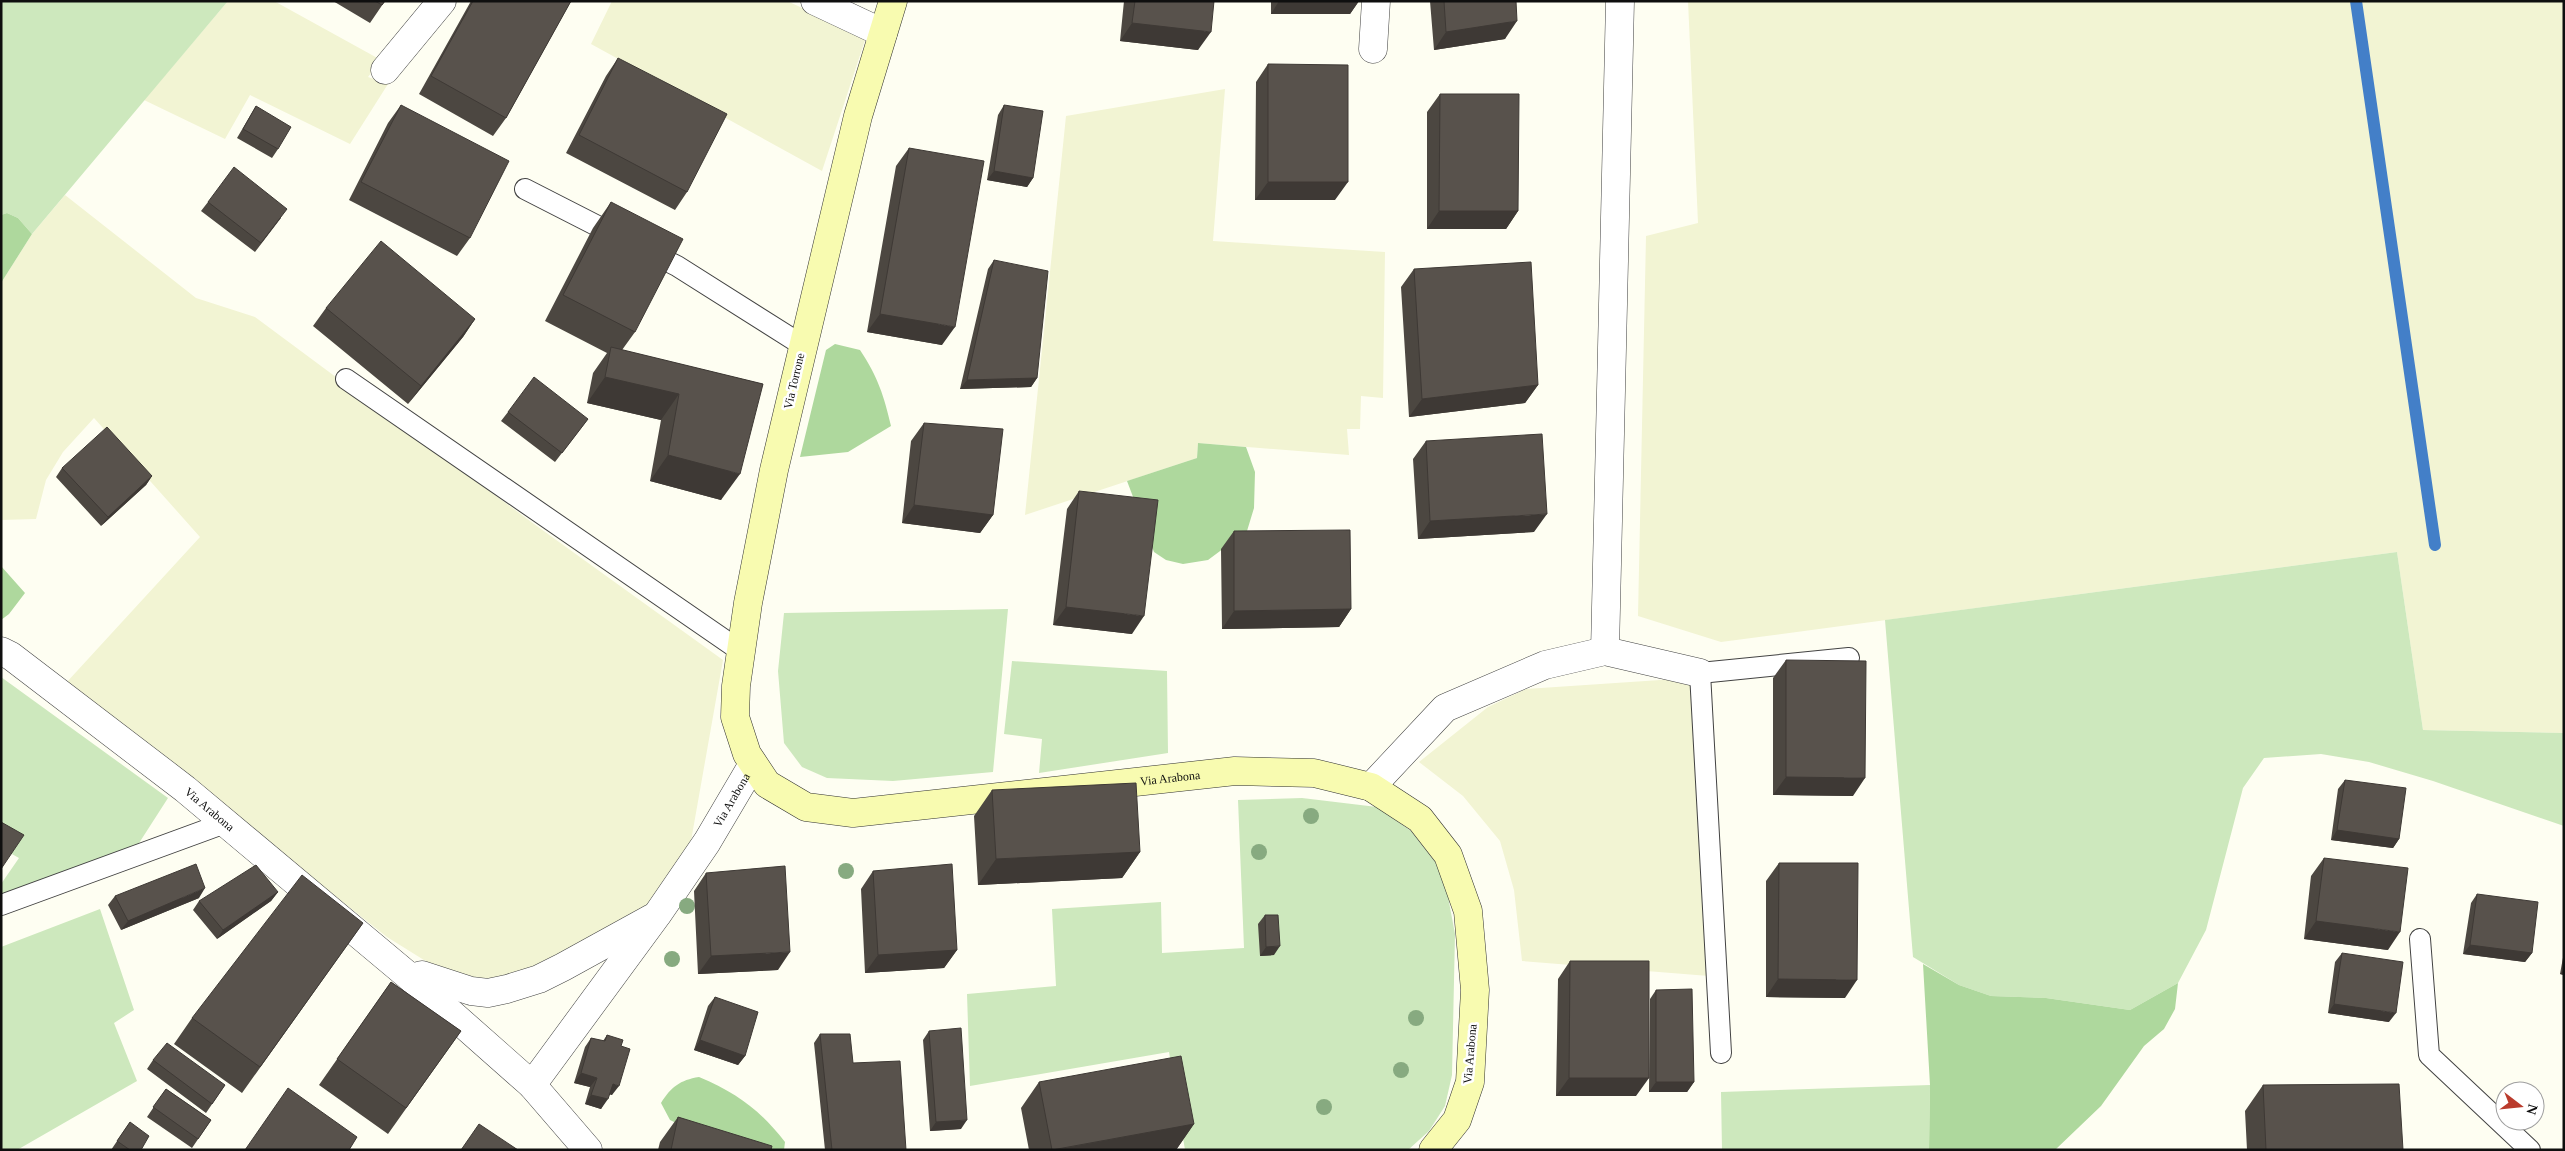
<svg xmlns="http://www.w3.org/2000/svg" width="2565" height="1151" viewBox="0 0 2565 1151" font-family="'Times New Roman',serif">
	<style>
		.farmland { fill: #f2f4d3 }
		.green { fill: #cde8bd }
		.forest { fill: #aed89d }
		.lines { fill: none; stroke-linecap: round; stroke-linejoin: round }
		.stream { stroke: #437fc8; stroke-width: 12 }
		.lane-casing { stroke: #424242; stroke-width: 22 }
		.street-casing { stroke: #424242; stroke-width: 29 }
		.secondary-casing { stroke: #313131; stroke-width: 29 }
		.lane { stroke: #fff; stroke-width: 20 }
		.street { stroke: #fff; stroke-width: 28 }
		.secondary { stroke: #f8fbb0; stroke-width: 28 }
		.tree { fill: #87aa80 }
		.wall { fill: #4c4741 }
		.shaded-wall { fill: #3e3935 }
		.building { fill: #58524c; stroke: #3e3935 }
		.labels { text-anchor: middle; stroke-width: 5; stroke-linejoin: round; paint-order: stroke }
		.street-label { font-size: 12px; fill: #0f0f0f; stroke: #fff }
	</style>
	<rect width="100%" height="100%" fill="#fefef2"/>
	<path class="farmland" d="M 228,1 L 274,1 L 381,60 L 368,77 L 388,84 L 350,144 L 250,95 L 225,139 L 144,100 Z
		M 612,1 L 787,1 L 866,37 L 822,171 L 591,44 Z
		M 1688,1 L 2564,1 L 2564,733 L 2423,730 L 2397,552 L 1721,642 L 1638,616 L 1646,236 L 1698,223 Z
		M 1225,89 L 1213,241 L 1385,252 L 1383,398 L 1361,396 L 1360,429 L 1347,429 L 1349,455 L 1198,443 L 1197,458 L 1025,515 L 1066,116 Z
		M 65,195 L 196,298 L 255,317 L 534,524 L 723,660 L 691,841 L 653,901 L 615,927 L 528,974 L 483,983 L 448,975 L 387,937 L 66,683 L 200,537 L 94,418 L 63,452 L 46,480 L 36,519 L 1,520 L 1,283 L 32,234 Z
		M 1690,678 L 1709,976 L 1522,961 L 1514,890 L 1500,841 L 1463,796 L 1419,762 L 1488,707 L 1526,689 Z"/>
	<path class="green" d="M 1,1 L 228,1 L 32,234 L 18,218 L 7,213 L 1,215 Z
		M 2397,552 L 2423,730 L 2564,733 L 2564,826 L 2433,781 L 2369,762 L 2321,754 L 2264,758 L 2243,788 L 2206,930 L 2178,983 L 2130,1010 L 2046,998 L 1991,996 L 1959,985 L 1913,957 L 1885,620 Z
		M 1008,609 L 993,772 L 893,781 L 827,778 L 802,767 L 784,743 L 778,671 L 784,613 Z
		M 1012,661 L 1167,671 L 1168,753 L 1039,773 L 1042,739 L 1004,734 Z
		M 1,677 L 168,798 L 132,854 L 1,898 L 1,884 L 19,858 L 1,848 Z
		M 1302,798 L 1377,807 L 1411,831 L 1436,863 L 1446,886 L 1455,934 L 1452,1075 L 1445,1106 L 1429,1131 L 1408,1150 L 1185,1150 L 1169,1052 L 970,1086 L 967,994 L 1056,986 L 1052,909 L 1161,902 L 1162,953 L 1244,948 L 1238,800 Z
		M 100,909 L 134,1010 L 114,1023 L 137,1081 L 17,1150 L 1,1150 L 1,947 Z
		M 1930,1085 L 1929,1150 L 1722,1150 L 1721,1092 Z"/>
	<path class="forest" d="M 7,213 L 18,218 L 32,234 L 1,283 L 1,215 Z
		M 835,344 L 860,350 C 878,377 884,396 891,426 L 848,452 L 800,457 L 826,350 Z
		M 1198,443 L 1246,447 L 1255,472 L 1254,508 L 1247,531 L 1208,560 L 1183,564 L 1166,560 L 1154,552 L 1127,481 L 1197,458 Z
		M 1,566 L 25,593 L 9,614 L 1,620 Z
		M 1923,964 L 1959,985 L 1991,996 L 2046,998 L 2130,1010 L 2178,983 L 2175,1009 L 2164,1029 L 2144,1046 L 2101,1106 L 2055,1150 L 1929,1150 L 1930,1085 Z
		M 699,1077 C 737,1093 760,1110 785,1142 L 784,1150 L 732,1150 L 670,1120 L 661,1103 C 671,1087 680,1080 699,1077 Z"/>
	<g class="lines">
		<path class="stream" d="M 2356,1 L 2435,545"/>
		<g class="lane-casing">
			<path id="lane" d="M 525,189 L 619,237
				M 647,251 L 677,266 L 802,345
				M 346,379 L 742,652
				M 1,905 L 225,823
				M 2420,939 L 2429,1055 L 2530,1150
				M 1721,1053 L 1700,673 L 1849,658"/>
		</g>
		<g class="street-casing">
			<g id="street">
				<path d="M 815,1 L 883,33"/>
				<path d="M 1373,49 L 1376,1"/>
				<path d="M 385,70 L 442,1"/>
				<path id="s1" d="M 1,651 L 11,656 L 185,789 L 411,978 L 532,1085 L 588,1150"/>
				<path d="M 1605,651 L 1620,1"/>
				<path d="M 1371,787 L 1445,708 L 1545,665 L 1605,651 L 1700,673"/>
				<path d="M 411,978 L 422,975 L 471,991 L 488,993 L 507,989 L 539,979 L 563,967 L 652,918"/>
				<path id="s2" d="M 532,1085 L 657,915 L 707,842 L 753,764"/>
			</g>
		</g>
		<g class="secondary-casing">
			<g id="secondary">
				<path id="s3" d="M 893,1 L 858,116 L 774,470 L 748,603 L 736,686 L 735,717 L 747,754 L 767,784 L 806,807 L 853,813 L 1235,771 L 1314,773 L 1371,787 L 1420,819 L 1448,855 L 1468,911 L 1475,990 L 1470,1082 L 1457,1120 L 1433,1150"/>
			</g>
		</g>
		<use href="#lane" class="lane"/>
		<use href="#street" class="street"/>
		<use href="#secondary" class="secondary"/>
	</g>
	<g class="tree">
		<circle cx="1311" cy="816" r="8"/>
		<circle cx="1259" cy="852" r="8"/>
		<circle cx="846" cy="871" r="8"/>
		<circle cx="687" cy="906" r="8"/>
		<circle cx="672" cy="959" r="8"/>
		<circle cx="1416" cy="1018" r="8"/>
		<circle cx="1401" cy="1070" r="8"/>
		<circle cx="1324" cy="1107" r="8"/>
	</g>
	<path class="wall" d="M 333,1 L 385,1 L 370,23 Z
		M 471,1 L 571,1 L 506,118 L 493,136 L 419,94 Z
		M 1124,1 L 1214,1 L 1198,50 L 1120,41 Z
		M 1271,1 L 1359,1 L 1350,14 L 1271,14 Z
		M 1430,1 L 1516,1 L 1505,39 L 1434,50 Z
		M 618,58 L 687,192 L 675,210 L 566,153 L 606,76 Z
		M 1268,64 L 1335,200 L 1255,200 L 1256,82 Z
		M 1440,94 L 1518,211 L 1506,229 L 1427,229 L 1427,112 Z
		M 401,105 L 470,238 L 457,256 L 349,200 L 388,123 Z
		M 1004,105 L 1033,178 L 1027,187 L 987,180 L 998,115 Z
		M 256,106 L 278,149 L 272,158 L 237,138 L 250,116 Z
		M 909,148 L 942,345 L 867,332 L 896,166 Z
		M 208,202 L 281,218 L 255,252 L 201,211 Z
		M 611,202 L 635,332 L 622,350 L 763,384 L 721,500 L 650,481 L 661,420 L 587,403 L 593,373 L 607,353 L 545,321 L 593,228 Z
		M 994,260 L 1037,378 L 1031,387 L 960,389 L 988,269 Z
		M 1414,269 L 1538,385 L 1525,403 L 1409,417 L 1401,287 Z
		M 326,308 L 475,319 L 463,337 L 408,404 L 313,326 Z
		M 508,412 L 588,419 L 555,462 L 501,421 Z
		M 924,423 L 993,515 L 980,533 L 902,523 L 911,441 Z
		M 1426,441 L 1534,532 L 1418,539 L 1413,459 Z
		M 62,468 L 152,476 L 146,485 L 101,526 L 56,477 Z
		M 1079,491 L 1132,634 L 1053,625 L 1067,509 Z
		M 1234,531 L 1351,609 L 1339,627 L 1222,629 L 1221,549 Z
		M 1786,660 L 1853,796 L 1773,795 L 1773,678 Z
		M 2345,780 L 2399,839 L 2393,848 L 2331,840 L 2338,789 Z
		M 992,790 L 1140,852 L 1122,878 L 978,885 L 974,816 Z
		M 2324,858 L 2388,950 L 2304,939 L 2311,876 Z
		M 1779,863 L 1845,998 L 1766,997 L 1766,881 Z
		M 873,871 L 957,950 L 944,968 L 865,973 L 861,889 Z
		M 706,873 L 778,970 L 698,974 L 694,891 Z
		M 278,892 L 271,901 L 217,939 L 193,910 L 199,901 Z
		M 2477,894 L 2532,953 L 2525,962 L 2463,954 L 2471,903 Z
		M 115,896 L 199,898 L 121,930 L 108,905 Z
		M 1265,915 L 1274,955 L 1260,956 L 1258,924 Z
		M 363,923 L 242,1093 L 174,1044 L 192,1018 Z
		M 2564,952 L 2564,975 L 2560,974 Z
		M 2342,953 L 2389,1022 L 2328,1013 L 2335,962 Z
		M 1570,961 L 1636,1096 L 1556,1096 L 1558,979 Z
		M 391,982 L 461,1031 L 388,1134 L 319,1085 Z
		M 1656,990 L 1694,1082 L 1687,1092 L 1649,1092 L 1650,999 Z
		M 715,997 L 745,1056 L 738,1065 L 694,1050 L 708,1006 Z
		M 929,1031 L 961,1129 L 930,1131 L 923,1040 Z
		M 820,1034 L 853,1063 L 906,1150 L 825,1150 L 814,1043 Z
		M 607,1035 L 621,1046 L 612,1095 L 609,1094 L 601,1109 L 585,1104 L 590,1087 L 574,1083 L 585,1047 L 591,1038 L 603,1041 Z
		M 153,1060 L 225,1085 L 206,1113 L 147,1069 Z
		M 1039,1082 L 1194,1124 L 1176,1150 L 1029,1150 L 1021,1108 Z
		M 2263,1085 L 2403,1150 L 2247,1150 L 2245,1111 Z
		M 166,1089 L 211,1120 L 192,1148 L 147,1117 Z
		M 678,1117 L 771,1150 L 658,1150 L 660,1142 Z
		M 130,1122 L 141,1150 L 111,1150 Z"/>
	<path class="shaded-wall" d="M 1279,1 L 1359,1 L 1350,14 L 1271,14 Z
		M 1517,21 L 1505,39 L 1434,50 L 1446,32 Z
		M 1132,23 L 1211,32 L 1198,50 L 1120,41 Z
		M 994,171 L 1033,178 L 1027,187 L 987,180 Z
		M 1268,182 L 1348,182 L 1335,200 L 1255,200 Z
		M 1439,211 L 1518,211 L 1506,229 L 1427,229 Z
		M 880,314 L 955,327 L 942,345 L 867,332 Z
		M 475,319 L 463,337 L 408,404 L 421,386 Z
		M 605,377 L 679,394 L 661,420 L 587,403 Z
		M 1037,378 L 1031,387 L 960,389 L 967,380 Z
		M 1538,385 L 1525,403 L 1409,417 L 1422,399 Z
		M 668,455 L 740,474 L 721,500 L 650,481 Z
		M 152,476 L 146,485 L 101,526 L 108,517 Z
		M 914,505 L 993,515 L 980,533 L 902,523 Z
		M 1547,514 L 1534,532 L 1418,539 L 1430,521 Z
		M 1066,607 L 1144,616 L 1132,634 L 1053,625 Z
		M 1351,609 L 1339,627 L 1222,629 L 1234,611 Z
		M 1786,777 L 1865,778 L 1853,796 L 1773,795 Z
		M 2337,830 L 2399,839 L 2393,848 L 2331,840 Z
		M 1140,852 L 1122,878 L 978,885 L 996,859 Z
		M 205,888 L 199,898 L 121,930 L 128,921 Z
		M 278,892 L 271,901 L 217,939 L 223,930 Z
		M 2316,921 L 2400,932 L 2388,950 L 2304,939 Z
		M 2470,945 L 2532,953 L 2525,962 L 2463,954 Z
		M 1280,946 L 1274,955 L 1260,956 L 1266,947 Z
		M 957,950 L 944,968 L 865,973 L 878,955 Z
		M 790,952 L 778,970 L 698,974 L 711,956 Z
		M 2564,970 L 2564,975 L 2560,974 Z
		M 1778,979 L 1857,980 L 1845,998 L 1766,997 Z
		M 2334,1004 L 2396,1013 L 2389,1022 L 2328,1013 Z
		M 700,1040 L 745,1056 L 738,1065 L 694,1050 Z
		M 581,1073 L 597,1078 L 590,1087 L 574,1083 Z
		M 1569,1078 L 1649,1078 L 1636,1096 L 1556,1096 Z
		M 1656,1082 L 1694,1082 L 1687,1092 L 1649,1092 Z
		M 613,1084 L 619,1086 L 612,1095 L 606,1093 Z
		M 591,1095 L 608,1099 L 601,1109 L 585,1104 Z
		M 967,1120 L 961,1129 L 930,1131 L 936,1122 Z
		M 1194,1124 L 1176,1150 L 1055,1150 Z"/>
	<path class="building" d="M 375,1 L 385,1 L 382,5 Z
		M 473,1 L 571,1 L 506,118 L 431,76 Z
		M 1135,1 L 1214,1 L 1211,32 L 1132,23 Z
		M 1444,1 L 1516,1 L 1517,21 L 1446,32 Z
		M 618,58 L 727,114 L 687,192 L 579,135 Z
		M 1268,64 L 1348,65 L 1348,182 L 1268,182 Z
		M 1440,94 L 1519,94 L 1518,211 L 1439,211 Z
		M 401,105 L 509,161 L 470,238 L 361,182 Z
		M 1004,105 L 1043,111 L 1033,178 L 994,171 Z
		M 256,106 L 291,127 L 278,149 L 243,129 Z
		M 909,148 L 984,161 L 955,327 L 880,314 Z
		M 234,167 L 287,209 L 261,243 L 208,202 Z
		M 611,202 L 683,239 L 635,332 L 563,295 Z
		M 381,241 L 475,319 L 421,386 L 326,308 Z
		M 994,260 L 1048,271 L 1037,378 L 967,380 Z
		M 1531,262 L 1538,385 L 1422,399 L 1414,269 Z
		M 611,347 L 763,384 L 740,474 L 668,455 L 679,394 L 605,377 Z
		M 534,377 L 588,419 L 562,453 L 508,412 Z
		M 924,423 L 1003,429 L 993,515 L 914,505 Z
		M 107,427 L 152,476 L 108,517 L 62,468 Z
		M 1542,434 L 1547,514 L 1430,521 L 1426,441 Z
		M 1079,491 L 1158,500 L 1144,616 L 1066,607 Z
		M 1350,530 L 1351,609 L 1234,611 L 1234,531 Z
		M 1786,660 L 1866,661 L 1865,778 L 1786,777 Z
		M 2345,780 L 2406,788 L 2399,839 L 2337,830 Z
		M 1136,783 L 1140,852 L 996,859 L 992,790 Z
		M 1,822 L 24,835 L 1,869 Z
		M 2324,858 L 2408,868 L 2400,932 L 2316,921 Z
		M 1779,863 L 1858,863 L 1857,980 L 1778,979 Z
		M 196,864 L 205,888 L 128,921 L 115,896 Z
		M 952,864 L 957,950 L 878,955 L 873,871 Z
		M 256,865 L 278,892 L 223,930 L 199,901 Z
		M 785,866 L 790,952 L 711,956 L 706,873 Z
		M 302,875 L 363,923 L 260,1067 L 192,1018 Z
		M 2477,894 L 2538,902 L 2532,953 L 2470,945 Z
		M 1265,915 L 1278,915 L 1280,946 L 1266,947 Z
		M 2342,953 L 2403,962 L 2396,1013 L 2334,1004 Z
		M 1570,961 L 1649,961 L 1649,1078 L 1569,1078 Z
		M 391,982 L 461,1031 L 406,1108 L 337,1059 Z
		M 1692,989 L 1694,1082 L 1656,1082 L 1656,990 Z
		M 715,997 L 758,1012 L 745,1056 L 700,1040 Z
		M 961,1028 L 967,1120 L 936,1122 L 929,1031 Z
		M 820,1034 L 850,1034 L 853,1063 L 900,1061 L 906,1150 L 832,1150 Z
		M 607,1035 L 623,1040 L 621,1046 L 630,1049 L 619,1086 L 613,1084 L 608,1099 L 591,1095 L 597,1078 L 581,1073 L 591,1038 L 605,1041 Z
		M 167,1043 L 225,1085 L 212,1104 L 153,1060 Z
		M 1181,1056 L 1194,1124 L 1052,1150 L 1039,1082 Z
		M 2399,1084 L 2403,1150 L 2266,1150 L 2263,1085 Z
		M 288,1088 L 357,1137 L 349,1150 L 245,1150 Z
		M 166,1089 L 211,1120 L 198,1139 L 153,1107 Z
		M 678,1117 L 772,1146 L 771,1150 L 671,1150 Z
		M 130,1122 L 149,1136 L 141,1150 L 130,1150 L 117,1141 Z
		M 479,1124 L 518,1150 L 461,1150 Z"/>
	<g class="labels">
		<g class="street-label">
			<text transform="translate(794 381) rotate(-77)" y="4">Via Torrone</text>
			<text dy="4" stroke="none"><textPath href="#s3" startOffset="1221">Via Arabona</textPath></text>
			<text dy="4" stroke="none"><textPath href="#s2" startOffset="348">Via Arabona</textPath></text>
			<text dy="4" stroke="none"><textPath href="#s1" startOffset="262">Via Arabona</textPath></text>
			<text transform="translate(1470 1054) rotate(-85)" y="4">Via Arabona</text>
		</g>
	</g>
	<rect width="2565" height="1151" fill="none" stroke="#0f0f0f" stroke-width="5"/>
	<g transform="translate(2520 1106) rotate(106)"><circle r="24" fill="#ffffff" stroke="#9f9f9f"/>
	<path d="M0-4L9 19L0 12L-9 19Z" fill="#ba3b2c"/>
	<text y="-8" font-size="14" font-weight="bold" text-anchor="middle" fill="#0f0f0f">N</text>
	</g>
</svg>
